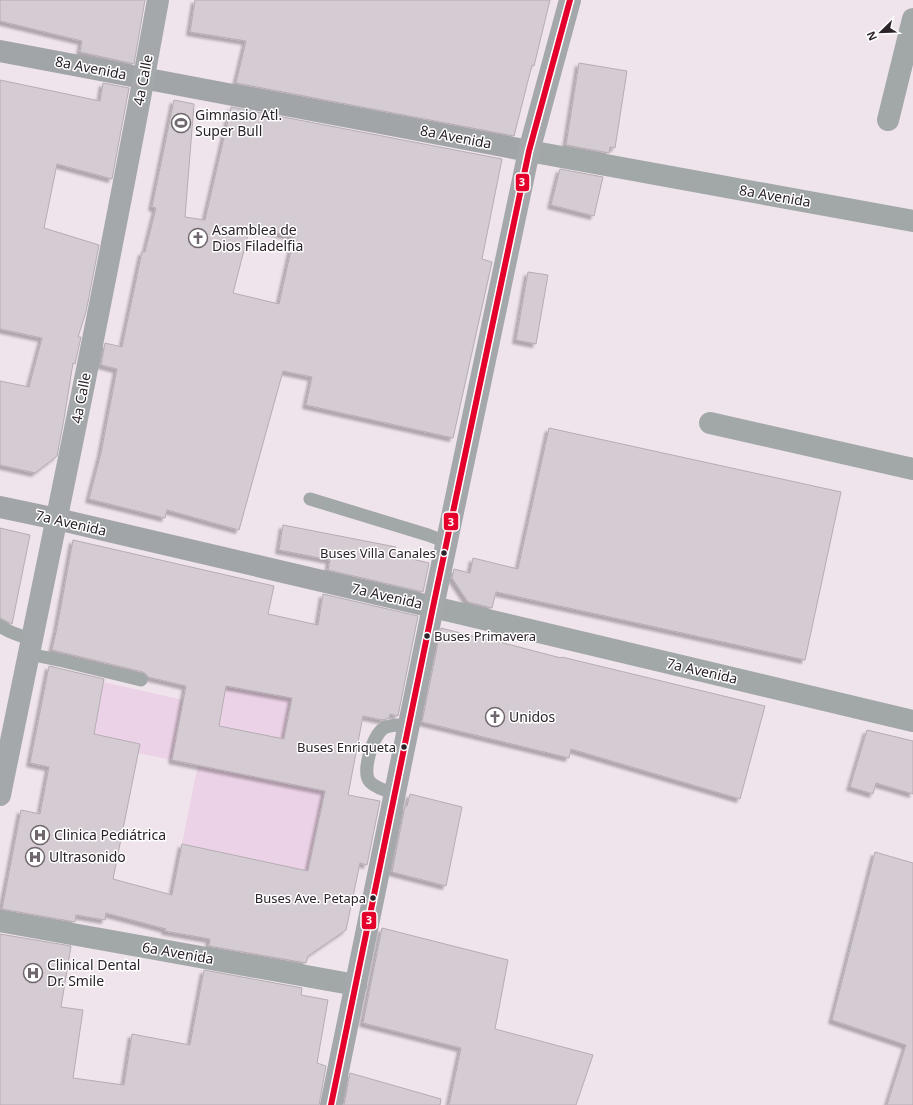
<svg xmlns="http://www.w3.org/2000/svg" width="913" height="1105" viewBox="0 0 913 1105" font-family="'Noto Sans',sans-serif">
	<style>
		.green { fill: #ecd2e6 }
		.building { fill: #d5cbd3; stroke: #b5adb3; fill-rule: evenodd; filter: url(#shadow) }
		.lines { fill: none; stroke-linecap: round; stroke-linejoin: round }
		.lane { stroke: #a2a7a8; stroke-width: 13 }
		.street { stroke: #a2a7a8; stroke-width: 22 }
		.secondary { stroke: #a2a5a8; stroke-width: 22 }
		.primary { stroke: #a4a8ab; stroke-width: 22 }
		.bus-1-casing { stroke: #fff; stroke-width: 9 }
		.bus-1 { stroke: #e4002b; stroke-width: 6 }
		.bus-dot { fill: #2b2329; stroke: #fff; stroke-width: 1.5 }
		.labels { text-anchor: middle; stroke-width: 3; stroke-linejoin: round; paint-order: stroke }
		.bus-label { font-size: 13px; fill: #2b2329; stroke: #fff; text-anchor: end }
		.street-label { font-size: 14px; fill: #2b2329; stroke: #fff }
		.poi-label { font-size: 14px; fill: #2b2329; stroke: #fff; text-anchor: start }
		.line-badge { stroke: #fff; stroke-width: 1.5 }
		.badge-label { font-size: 11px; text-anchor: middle; font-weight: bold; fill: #fff }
	</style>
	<defs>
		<filter id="shadow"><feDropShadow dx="-3.5" dy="3.5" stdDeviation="1" flood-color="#0004"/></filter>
	</defs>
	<rect width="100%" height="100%" fill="#efe3ec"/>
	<path class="green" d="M 103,682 L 183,700 L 172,760 L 138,753 L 94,734 Z
		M 226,686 L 292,698 L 284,739 L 219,726 Z
		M 198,765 L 325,791 L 308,871 L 182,844 Z"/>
	<path class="building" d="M 0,0 L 145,0 L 134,64 L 80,52 L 82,41 L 0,21 Z
		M 195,0 L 550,0 L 534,66 L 532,65 L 514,136 L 236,83 L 246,41 L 190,32 Z
		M 579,63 L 627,71 L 615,148 L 610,147 L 609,153 L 566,145 Z
		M 0,80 L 100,101 L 103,83 L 129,88 L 112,179 L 57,164 L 44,228 L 99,245 L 86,312 L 78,337 L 81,337 L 75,364 L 73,363 L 64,419 L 57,456 L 35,473 L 0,465 L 0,381 L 29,387 L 42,338 L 0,329 Z
		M 174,100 L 194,104 L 185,217 L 205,220 L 231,107 L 502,159 L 482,259 L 492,262 L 453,438 L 306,405 L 312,377 L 283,371 L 239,530 L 167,510 L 165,518 L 89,499 L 101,453 L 117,369 L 101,365 L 105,343 L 122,347 L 142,252 L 145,252 L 156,208 L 152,207 ZM 250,227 L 294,237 L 279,304 L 233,293 Z
		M 560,169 L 603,177 L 594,216 L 551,205 Z
		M 528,272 L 548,275 L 536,344 L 516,340 Z
		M 549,428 L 841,492 L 805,660 L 496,592 L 492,608 L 468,602 L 452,578 L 454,569 L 470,573 L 473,558 L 518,569 Z
		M 283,525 L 396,547 L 395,555 L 429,563 L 423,592 L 328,570 L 330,560 L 279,550 Z
		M 0,528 L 30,535 L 12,624 L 0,618 Z
		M 73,540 L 274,586 L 268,614 L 318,625 L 323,594 L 418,616 L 398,716 L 390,714 L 389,718 L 382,720 L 363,716 L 348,795 L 380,801 L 367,865 L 360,863 L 346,930 L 308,956 L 306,963 L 209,946 L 210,939 L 165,931 L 166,929 L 106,913 L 105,920 L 76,915 L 75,922 L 2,909 L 21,810 L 40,814 L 49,767 L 30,763 L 49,666 L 104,679 L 94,734 L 140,744 L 113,879 L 172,895 L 182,844 L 308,871 L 325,791 L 172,760 L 186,686 L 148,677 L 146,674 L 143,672 L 52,650 L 57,628 ZM 226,686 L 292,698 L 284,739 L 219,726 Z
		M 441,628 L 492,641 L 492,640 L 561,658 L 562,657 L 765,706 L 740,799 L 571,749 L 569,758 L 422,722 Z
		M 867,730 L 913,741 L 913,794 L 876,783 L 873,794 L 850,787 Z
		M 410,794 L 462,807 L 446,886 L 392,872 L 405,806 L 407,806 Z
		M 875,852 L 913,863 L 913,1105 L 887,1105 L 906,1045 L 832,1020 Z
		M 382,928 L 508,960 L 495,1029 L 593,1055 L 576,1105 L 449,1105 L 461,1048 L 363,1023 Z
		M 0,934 L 71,946 L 61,1007 L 83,1010 L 73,1078 L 124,1085 L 132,1034 L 190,1045 L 204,970 L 302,988 L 301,995 L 328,1000 L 317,1063 L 326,1066 L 319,1105 L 0,1105 Z
		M 350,1073 L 441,1099 L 440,1105 L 344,1105 Z"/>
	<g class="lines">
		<path class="lane" d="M 310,499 L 428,535 L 446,542
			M 0,626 C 10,633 20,636 32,639
			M 29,654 L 63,661 L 141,680
			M 395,793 C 386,791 376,788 370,782 C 361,772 373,735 384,728 C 391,724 401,725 408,725"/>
		<path class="street" d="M 888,120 L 913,19
			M 529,151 L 913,221
			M 710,423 L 913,469
			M 433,607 L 913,721
			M 0,921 L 356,985"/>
		<path class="secondary" d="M 0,51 L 529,151
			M 0,507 L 57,519 L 433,607"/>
		<path class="primary" d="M 0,795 C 54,530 110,266 158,0
			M 331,1105 L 433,607 L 529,151 L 570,0"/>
		<g class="bus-1-casing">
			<path id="bus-1" d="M 331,1105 L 433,607 L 529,151 L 570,0"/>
		</g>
		<use href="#bus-1" class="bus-1"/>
	</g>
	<defs>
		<g id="stadium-ring" transform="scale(1)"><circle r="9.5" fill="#fff" stroke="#70666d" stroke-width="1.5"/><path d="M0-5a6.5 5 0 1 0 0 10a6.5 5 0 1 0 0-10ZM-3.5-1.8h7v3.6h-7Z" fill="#70666d"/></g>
		<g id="church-ring" transform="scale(1)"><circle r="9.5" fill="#fff" stroke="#70666d" stroke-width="1.5"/><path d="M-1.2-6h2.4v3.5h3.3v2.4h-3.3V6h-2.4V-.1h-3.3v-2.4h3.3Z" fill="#70666d"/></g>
		<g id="hospital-ring" transform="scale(1)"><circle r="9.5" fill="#fff" stroke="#70666d" stroke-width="1.5"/><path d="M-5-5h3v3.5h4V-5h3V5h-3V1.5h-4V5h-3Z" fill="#70666d"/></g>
	</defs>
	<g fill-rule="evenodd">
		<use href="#stadium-ring" x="181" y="123"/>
		<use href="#church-ring" x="198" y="238"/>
		<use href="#church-ring" x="495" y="717"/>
		<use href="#hospital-ring" x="40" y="835"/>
		<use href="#hospital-ring" x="35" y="857"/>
		<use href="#hospital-ring" x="33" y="973"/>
	</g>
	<g class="bus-dot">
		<circle cx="444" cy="553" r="3.5"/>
		<circle cx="427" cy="636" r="3.5"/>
		<circle cx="404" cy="747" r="3.5"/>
		<circle cx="373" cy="898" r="3.5"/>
	</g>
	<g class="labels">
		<g class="bus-label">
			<text x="436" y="558">Buses Villa Canales</text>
			<text x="434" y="641" text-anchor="start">Buses Primavera</text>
			<text x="396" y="752">Buses Enriqueta</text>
			<text x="366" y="903">Buses Ave. Petapa</text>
		</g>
		<g class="street-label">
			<text transform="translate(91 68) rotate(11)" y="5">8a Avenida</text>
			<text transform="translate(143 80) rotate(-79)" y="5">4a Calle</text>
			<text transform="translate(456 137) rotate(11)" y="5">8a Avenida</text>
			<text transform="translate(775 196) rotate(10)" y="5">8a Avenida</text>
			<text transform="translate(81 398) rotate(-79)" y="5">4a Calle</text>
			<text transform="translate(71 523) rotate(13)" y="5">7a Avenida</text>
			<text transform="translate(387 596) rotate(13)" y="5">7a Avenida</text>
			<text transform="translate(702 671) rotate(13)" y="5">7a Avenida</text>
			<text transform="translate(178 953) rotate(10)" y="5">6a Avenida</text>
		</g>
		<g class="poi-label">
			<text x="195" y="120">Gimnasio Atl.<tspan x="195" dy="16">Super Bull</tspan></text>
			<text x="212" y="235">Asamblea de<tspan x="212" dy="16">Dios Filadelfia</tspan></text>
			<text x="509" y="722">Unidos</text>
			<text x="54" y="840">Clinica Pediátrica</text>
			<text x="49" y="862">Ultrasonido</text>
			<text x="47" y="970">Clinical Dental<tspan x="47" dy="16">Dr. Smile</tspan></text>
		</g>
	</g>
	<g class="line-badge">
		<rect x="515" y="173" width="15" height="19" rx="4" fill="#e4002b"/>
		<rect x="443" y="512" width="16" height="19" rx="4" fill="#e4002b"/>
		<rect x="361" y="911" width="16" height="19" rx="4" fill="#e4002b"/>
	</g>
	<g class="badge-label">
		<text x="522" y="186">3</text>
		<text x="451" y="526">3</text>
		<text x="369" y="924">3</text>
	</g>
	<g transform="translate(881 32) rotate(247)" stroke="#ffffff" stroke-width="3" paint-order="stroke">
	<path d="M0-3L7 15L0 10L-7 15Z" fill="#2b2329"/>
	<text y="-6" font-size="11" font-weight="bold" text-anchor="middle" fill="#2b2329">N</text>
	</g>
</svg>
